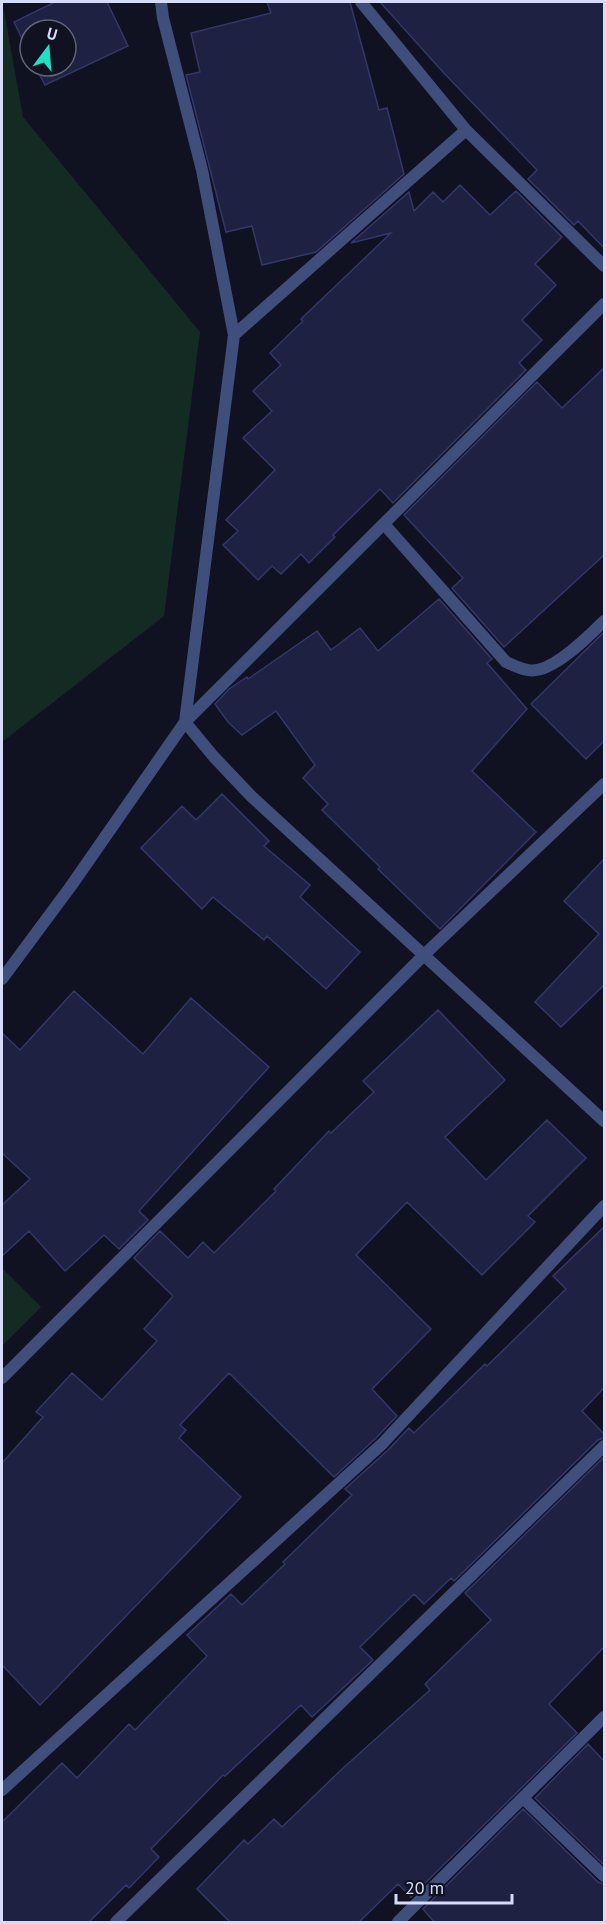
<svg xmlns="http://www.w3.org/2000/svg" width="606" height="1924" viewBox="0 0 606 1924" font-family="'PT Sans',sans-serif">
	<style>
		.green { fill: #142b24 }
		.building { fill: #1e2141; stroke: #33376a; stroke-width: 1.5 }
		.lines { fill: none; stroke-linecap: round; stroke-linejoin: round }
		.street { stroke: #404e7c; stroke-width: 12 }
	</style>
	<rect width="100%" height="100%" fill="#101222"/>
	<path class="green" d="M 2,9 L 4,11 L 23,117 L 200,332 L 164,616 L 2,742 Z
		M 2,1268 L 41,1307 L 2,1346 Z"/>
	<path class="building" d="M 55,2 L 107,2 L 128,46 L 45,85 L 35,66 L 66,66 L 66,30 L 30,30 L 30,55 L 14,22 Z
		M 267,2 L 350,2 L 379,110 L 387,108 L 404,174 L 316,252 L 262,265 L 252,226 L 226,232 L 186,75 L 200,72 L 191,33 L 271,13 Z
		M 380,2 L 604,2 L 604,248 L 578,221 L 574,225 L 528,179 L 537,170 L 442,71 Z
		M 460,185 L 490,215 L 516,191 L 562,237 L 535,264 L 556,285 L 522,320 L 542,340 L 519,363 L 526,370 L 393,503 L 380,489 L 333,535 L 335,537 L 309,563 L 301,554 L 281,574 L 272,566 L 258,580 L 223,545 L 238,531 L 226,520 L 275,470 L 243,438 L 272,411 L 253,391 L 281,365 L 270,353 L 303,321 L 301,319 L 391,233 L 351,243 L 409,192 L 414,211 L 433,192 L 443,202 Z
		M 604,368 L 604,555 L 504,647 L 452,588 L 463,578 L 404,515 L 537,382 L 562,408 Z
		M 439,599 L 492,659 L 487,663 L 527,709 L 472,771 L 536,832 L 440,929 L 378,869 L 380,867 L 322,810 L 328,804 L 303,778 L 315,765 L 276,711 L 242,735 L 228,722 L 215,704 L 229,689 L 247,677 L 248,679 L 317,631 L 331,650 L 360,628 L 378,651 Z
		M 604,632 L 604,741 L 586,759 L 531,704 Z
		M 222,794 L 269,841 L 264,846 L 310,885 L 300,897 L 360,952 L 326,989 L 267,936 L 264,940 L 213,897 L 202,909 L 141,848 L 182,806 L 196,820 Z
		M 604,859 L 604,985 L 561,1027 L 535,1002 L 599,934 L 564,901 Z
		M 74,991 L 143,1054 L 191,998 L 269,1067 L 139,1211 L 148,1220 L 119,1249 L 104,1235 L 65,1271 L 29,1231 L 2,1256 L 2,1205 L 30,1179 L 2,1153 L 2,1033 L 20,1050 Z
		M 438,1010 L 505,1080 L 445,1137 L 486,1180 L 547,1120 L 586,1158 L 528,1216 L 535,1222 L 482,1275 L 407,1202 L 356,1255 L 431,1329 L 372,1389 L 397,1416 L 376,1438 L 334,1477 L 229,1373 L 180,1425 L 186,1430 L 179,1438 L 241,1497 L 40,1705 L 2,1665 L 2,1463 L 43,1417 L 36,1412 L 72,1373 L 102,1400 L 157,1341 L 144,1329 L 173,1296 L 134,1258 L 160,1231 L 188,1258 L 203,1242 L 214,1253 L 276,1191 L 274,1189 L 329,1131 L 331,1133 L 374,1092 L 363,1081 Z
		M 604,1227 L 604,1388 L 582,1411 L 604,1434 L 604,1438 L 598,1440 L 454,1581 L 451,1578 L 424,1604 L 414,1594 L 360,1647 L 373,1660 L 312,1717 L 301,1705 L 225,1776 L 223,1775 L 151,1849 L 159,1857 L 129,1888 L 126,1885 L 88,1923 L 2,1923 L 2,1822 L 62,1763 L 77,1778 L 129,1724 L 135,1730 L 207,1656 L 187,1635 L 231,1594 L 242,1605 L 285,1564 L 283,1562 L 352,1495 L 345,1489 L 388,1450 L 409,1428 L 414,1433 L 485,1364 L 487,1366 L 566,1289 L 553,1276 Z
		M 604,1457 L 604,1647 L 549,1704 L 577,1733 L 411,1897 L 398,1884 L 358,1923 L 231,1923 L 197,1889 L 244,1840 L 248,1844 L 274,1819 L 282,1827 L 341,1770 L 430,1690 L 425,1684 L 491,1620 L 465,1593 Z
		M 588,1744 L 604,1761 L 604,1865 L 535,1798 Z
		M 523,1809 L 598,1882 L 604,1884 L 604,1923 L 435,1923 L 423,1909 Z"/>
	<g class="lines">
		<path class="street" d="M 361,2 L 466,130 L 604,266
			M 604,304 L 185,722 L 214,757 L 251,796 L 604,1121
			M 234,335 L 466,130
			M 384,524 L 506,662 C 513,665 521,669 528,670 C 551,675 589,636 604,621
			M 2,979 L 71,886 L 185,722 L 234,335 L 202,170 L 163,18 L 161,2
			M 2,1378 L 425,954 L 604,784
			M 2,1790 L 382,1444 L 604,1206
			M 524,1799 L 604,1876
			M 116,1922 L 604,1446
			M 398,1922 L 604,1717"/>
	</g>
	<rect width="606" height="1924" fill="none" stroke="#d6dbfa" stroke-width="6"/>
	<g transform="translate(48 48) rotate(16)"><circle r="28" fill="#101222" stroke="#5f6278" stroke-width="1.5"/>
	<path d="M0-4.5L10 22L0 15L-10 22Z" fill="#19e3c1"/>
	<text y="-9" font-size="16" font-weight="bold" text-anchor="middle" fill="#d6dbfa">U</text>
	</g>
	<path d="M396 1894v9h116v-9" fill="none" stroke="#d6dbfa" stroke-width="3"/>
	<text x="405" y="1894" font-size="18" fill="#d6dbfa" stroke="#101222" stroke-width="4.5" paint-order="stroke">20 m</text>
</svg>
